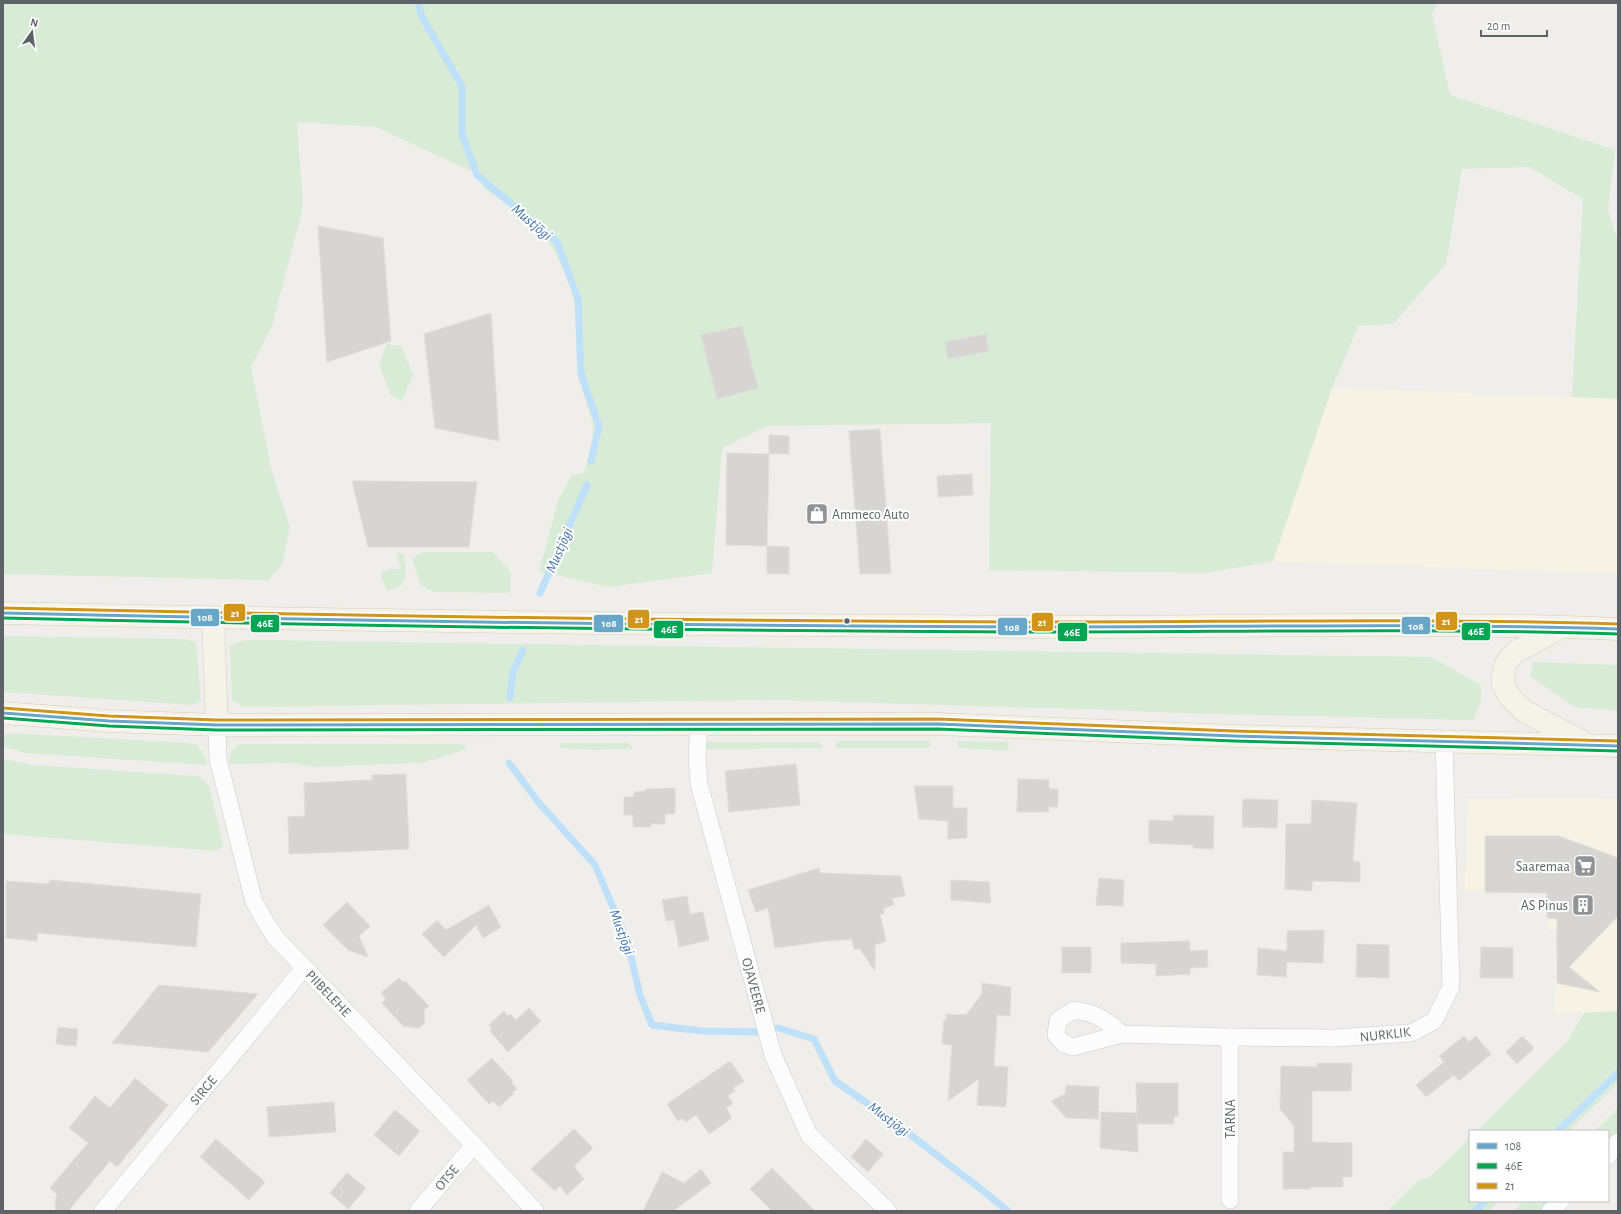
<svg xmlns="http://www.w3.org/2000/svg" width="1621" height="1214" viewBox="0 0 1621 1214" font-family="'Alegreya Sans',sans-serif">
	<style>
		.commercial { fill: #f7f3e4 }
		.green { fill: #d8ebd6 }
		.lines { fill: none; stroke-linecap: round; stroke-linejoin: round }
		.stream { stroke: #bfe0f9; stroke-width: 7 }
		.building { fill: #d6d5d3; stroke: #deddd9 }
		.minor-casing { stroke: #cbcccc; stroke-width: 18 }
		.primary-casing { stroke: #d7ceb8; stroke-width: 23 }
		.minor { stroke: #fdfcfc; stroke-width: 17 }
		.primary { stroke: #f4f2e9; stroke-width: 22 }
		.bus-1-casing { stroke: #fff; stroke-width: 6 }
		.bus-2-casing { stroke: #fff; stroke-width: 6 }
		.bus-3-casing { stroke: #fff; stroke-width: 6 }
		.bus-1 { stroke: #68a7c8; stroke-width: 3 }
		.bus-2 { stroke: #00a651; stroke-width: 3 }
		.bus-3 { stroke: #d1951a; stroke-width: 3 }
		.bus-dot { fill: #5f6368; stroke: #fff; stroke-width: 1.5 }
		.labels { text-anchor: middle; stroke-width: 4; stroke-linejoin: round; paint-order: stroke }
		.poi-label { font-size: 14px; fill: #5f6368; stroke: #fff; text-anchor: end }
		.street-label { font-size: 14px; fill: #5f6368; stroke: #fff }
		.water-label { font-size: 15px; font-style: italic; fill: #4174aa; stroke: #fff }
		.line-badge { stroke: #fff; stroke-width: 1.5 }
		.badge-label { font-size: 11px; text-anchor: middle; font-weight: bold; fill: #fff }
	</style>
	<rect width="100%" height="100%" fill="#efeeea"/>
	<path class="commercial" d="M 1332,388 L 1618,399 L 1618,574 L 1273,561 Z
		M 1565,798 L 1618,799 L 1618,1011 L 1554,1014 L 1557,931 L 1547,929 L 1547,893 L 1465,890 L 1467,799 Z"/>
	<path class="green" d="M 3,3 L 1438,3 L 1432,14 L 1450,95 L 1615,150 L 1608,210 L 1618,241 L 1618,399 L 1572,397 L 1583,199 L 1529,167 L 1462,169 L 1446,264 L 1393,324 L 1358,326 L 1332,388 L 1273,561 L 1206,573 L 989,570 L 991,423 L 767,426 L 722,448 L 712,573 L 608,587 L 539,571 L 559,498 L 572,475 L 584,473 L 592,443 L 593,424 L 584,395 L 576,307 L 568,278 L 553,249 L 540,230 L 518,210 L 486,190 L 473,172 L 376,127 L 297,122 L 303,207 L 272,326 L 251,367 L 271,468 L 290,527 L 282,564 L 268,580 L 3,574 Z
		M 387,344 L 401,346 L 413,375 L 402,401 L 391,395 L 379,365 Z
		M 423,552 L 493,552 L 511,573 L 510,591 L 508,593 L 434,592 L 421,586 L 412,558 Z
		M 396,553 L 404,554 C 405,564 409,580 400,586 C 397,588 391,589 387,591 L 381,576 L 382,572 L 390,569 L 401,569 Z
		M 3,636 L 185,639 L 196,643 L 201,701 L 193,705 L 3,692 Z
		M 248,640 L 1431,657 L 1481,685 L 1481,702 L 1473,720 L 1179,713 L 1111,710 L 777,700 L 243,707 L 232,700 L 230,646 L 238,642 Z
		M 1534,662 L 1618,665 L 1618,711 L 1575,707 L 1530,676 Z
		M 10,733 L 188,743 L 197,745 L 204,754 L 207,765 L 25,753 L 3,746 L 3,736 Z
		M 837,741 L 929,741 L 930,746 L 928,748 L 836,748 Z
		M 958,741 L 1009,742 L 1008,751 L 958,748 Z
		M 707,742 L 817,742 L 821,744 L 822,748 L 703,749 Z
		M 560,743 L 629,743 L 633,749 L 591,750 L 560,748 Z
		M 242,744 L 465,744 L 466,749 L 436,759 L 419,763 L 315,767 L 290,763 L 229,764 L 231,751 L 237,745 Z
		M 3,759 L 33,765 L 197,776 L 209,785 L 223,846 L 217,851 L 3,834 Z
		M 1618,1011 L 1618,1083 L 1569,1131 L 1477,1131 L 1567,1042 L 1584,1013 Z
		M 1618,1108 L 1618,1132 L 1608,1144 L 1608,1131 L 1595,1131 Z
		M 1470,1138 L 1470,1201 L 1499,1201 L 1489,1211 L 1387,1211 L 1419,1180 L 1430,1177 Z
		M 1524,1201 L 1553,1201 L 1542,1211 L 1514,1211 Z"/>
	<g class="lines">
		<path class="stream" d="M 418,3 L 422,17 L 462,86 L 462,134 L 477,175 L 557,242 L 578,299 L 581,374 L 599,426 L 591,461
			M 540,593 L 587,485
			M 510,698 L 513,672 L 523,650
			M 509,763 L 540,804 L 595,865 L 627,940 L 640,995 L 652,1025 L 702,1031 L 759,1032
			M 778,1028 L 814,1039 L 835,1081 L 890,1119 L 982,1190 L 1008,1211
			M 1558,1131 L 1618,1073
			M 1475,1211 L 1485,1201"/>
	</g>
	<path class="building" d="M 318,226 L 383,238 L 391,341 L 327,362 Z
		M 491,313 L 499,441 L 435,428 L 424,334 Z
		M 742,326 L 758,388 L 717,399 L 701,335 Z
		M 986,334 L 989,351 L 948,359 L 945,342 Z
		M 880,429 L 891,574 L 860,574 L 849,431 Z
		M 769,435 L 789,436 L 789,454 L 769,454 Z
		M 727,453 L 769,454 L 767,546 L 726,545 Z
		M 972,474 L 973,495 L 938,497 L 937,476 Z
		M 352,481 L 477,482 L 469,547 L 368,547 Z
		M 767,546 L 789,547 L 789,574 L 767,574 Z
		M 796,764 L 800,805 L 729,812 L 725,771 Z
		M 406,774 L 409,849 L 289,854 L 288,817 L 305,816 L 304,783 L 372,780 L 372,775 Z
		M 1018,779 L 1049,780 L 1049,789 L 1058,789 L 1058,807 L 1048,807 L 1049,812 L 1017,812 Z
		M 914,786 L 953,786 L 953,808 L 967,808 L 967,838 L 948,839 L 948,821 L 919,819 Z
		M 675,788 L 675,814 L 665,814 L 665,824 L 651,824 L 651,827 L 633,827 L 633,815 L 624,815 L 624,797 L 634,797 L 634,792 L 646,791 L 646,789 Z
		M 1243,799 L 1278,800 L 1277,828 L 1242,827 Z
		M 1312,800 L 1357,803 L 1353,861 L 1360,862 L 1360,882 L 1312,881 L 1312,891 L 1285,889 L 1286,824 L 1311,824 Z
		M 1173,815 L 1214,816 L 1213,849 L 1193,848 L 1193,845 L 1149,843 L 1149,820 L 1173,821 Z
		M 1485,836 L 1559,836 L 1618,858 L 1618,916 L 1569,967 L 1600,992 L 1557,983 L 1557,919 L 1547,918 L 1547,893 L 1485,892 Z
		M 819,868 L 820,873 L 901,876 L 905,896 L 892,898 L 894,905 L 884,908 L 884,914 L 880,914 L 886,941 L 875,945 L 875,971 L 860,949 L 854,949 L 852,939 L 826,941 L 775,948 L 768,908 L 756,912 L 748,890 Z
		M 1099,878 L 1124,880 L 1123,906 L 1096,905 Z
		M 50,880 L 201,894 L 196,947 L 38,933 L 37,941 L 6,938 L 6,881 L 48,884 Z
		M 951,880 L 989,882 L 991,903 L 951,900 Z
		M 687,896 L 690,914 L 703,912 L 709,940 L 679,947 L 674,920 L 666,921 L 662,900 Z
		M 347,902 L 370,926 L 359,936 L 368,957 L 348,950 L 323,925 Z
		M 489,905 L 501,927 L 483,938 L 476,925 L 444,957 L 422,934 L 437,920 L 446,930 Z
		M 1324,930 L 1323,963 L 1287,962 L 1286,977 L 1257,975 L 1258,948 L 1287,951 L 1287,931 Z
		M 1190,941 L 1190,951 L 1207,950 L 1208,967 L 1190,968 L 1190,974 L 1156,976 L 1156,964 L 1121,963 L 1121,943 Z
		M 1357,944 L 1389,945 L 1389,978 L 1356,977 Z
		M 1062,947 L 1091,947 L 1091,973 L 1062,973 Z
		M 1481,947 L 1513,948 L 1513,978 L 1480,978 Z
		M 399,978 L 403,982 L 405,981 L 429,1006 L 424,1010 L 425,1021 L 422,1026 L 418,1028 L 403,1026 L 382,1003 L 386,999 L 381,993 Z
		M 982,983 L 1011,987 L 1010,1016 L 997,1015 L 994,1066 L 1008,1067 L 1006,1107 L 977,1105 L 979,1079 L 948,1101 L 952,1045 L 942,1044 L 944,1020 L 946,1020 L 946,1014 L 966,1015 L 982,994 Z
		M 159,985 L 258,994 L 208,1052 L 112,1043 Z
		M 529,1008 L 541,1021 L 508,1052 L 490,1031 L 492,1029 L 489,1025 L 504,1011 L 508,1016 L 510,1014 L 516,1020 Z
		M 58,1027 L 78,1029 L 76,1046 L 56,1044 Z
		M 1464,1036 L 1469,1042 L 1476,1036 L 1491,1054 L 1459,1081 L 1454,1075 L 1426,1097 L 1416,1085 L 1444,1062 L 1439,1056 Z
		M 1522,1036 L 1534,1048 L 1517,1064 L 1506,1052 Z
		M 492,1058 L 513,1081 L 511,1082 L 517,1089 L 513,1092 L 514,1093 L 499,1107 L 493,1101 L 489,1104 L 467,1080 Z
		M 730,1061 L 744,1081 L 733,1088 L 735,1091 L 728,1096 L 733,1103 L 726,1108 L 732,1118 L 709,1134 L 696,1115 L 686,1122 L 683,1118 L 678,1121 L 667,1104 Z
		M 1317,1063 L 1352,1063 L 1351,1091 L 1312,1091 L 1312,1142 L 1352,1143 L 1352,1177 L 1343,1177 L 1343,1187 L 1311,1187 L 1311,1189 L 1283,1189 L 1283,1152 L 1294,1152 L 1294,1126 L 1280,1109 L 1281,1066 L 1317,1067 Z
		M 135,1078 L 168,1105 L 117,1167 L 110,1161 L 68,1211 L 56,1211 L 55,1201 L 57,1194 L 50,1188 L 88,1143 L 69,1128 L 95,1096 L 110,1108 Z
		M 1136,1083 L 1178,1083 L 1178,1116 L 1174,1117 L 1174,1124 L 1137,1124 L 1138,1152 L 1100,1148 L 1101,1112 L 1137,1113 L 1137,1121 Z
		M 1066,1085 L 1099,1087 L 1098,1119 L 1066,1118 L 1051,1101 L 1065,1094 Z
		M 334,1102 L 336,1132 L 269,1137 L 267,1107 Z
		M 395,1110 L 420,1131 L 399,1156 L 374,1135 Z
		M 574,1129 L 593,1148 L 574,1166 L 584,1179 L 567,1195 L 560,1186 L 555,1191 L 531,1169 Z
		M 216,1139 L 265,1182 L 249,1200 L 200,1157 Z
		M 866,1139 L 883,1154 L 868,1172 L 851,1157 Z
		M 772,1168 L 815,1211 L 772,1211 L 750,1189 Z
		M 701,1169 L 711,1183 L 673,1211 L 643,1211 L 662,1172 L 684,1183 Z
		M 347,1173 L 366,1188 L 348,1209 L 330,1193 Z"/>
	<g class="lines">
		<g class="minor-casing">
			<g id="minor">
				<path id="s1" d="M 217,725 L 218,759 L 254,902 L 274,936 L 474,1145 L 535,1211"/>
				<path id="s2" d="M 699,725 L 697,755 L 699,784 L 773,1055 L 809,1135 L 888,1211"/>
				<path d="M 1122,1034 C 1105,1019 1096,1013 1074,1010 L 1058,1020 L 1056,1035 L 1063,1043 L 1073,1047 L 1122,1034 L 1230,1037 L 1335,1038 L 1411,1033 L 1434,1021 L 1451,987 L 1444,741"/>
				<path d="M 1608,1156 L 1618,1142"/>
				<path d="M 1230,1200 L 1230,1037"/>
				<path id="s3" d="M 103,1211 L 304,968"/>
				<path id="s4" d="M 418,1211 L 474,1145"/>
				<path d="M 1550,1211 L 1561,1201"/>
			</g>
		</g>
		<g class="primary-casing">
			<path id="primary" d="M 3,613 C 352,621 701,625 1050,627 C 1239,627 1429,621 1618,629
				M 213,618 L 217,725
				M 1562,627 L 1514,653 L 1506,663 L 1503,675 L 1503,685 L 1509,696 L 1524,711 L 1583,742
				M 3,713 L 109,721 L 217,725 L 938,724 L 1234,736 L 1618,746"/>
		</g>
		<use href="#minor" class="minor"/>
		<use href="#primary" class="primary"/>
		<g class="bus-1-casing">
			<path id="bus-1" d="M 3,613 C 352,621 701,626 1050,627 C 1239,627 1429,623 1618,629
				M 3,713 L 109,721 L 217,725 L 938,724 L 1234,736 L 1618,746"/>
		</g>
		<g class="bus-2-casing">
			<path id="bus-2" d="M 3,618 C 352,626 701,631 1050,632 C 1239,632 1428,628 1618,634
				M 3,718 L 109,726 L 217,730 L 938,729 L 1234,741 L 1618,751"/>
		</g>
		<g class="bus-3-casing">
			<path id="bus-3" d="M 3,608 C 352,616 701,621 1050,622 C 1239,622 1429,618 1618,624
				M 3,708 L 109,716 L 217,720 L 938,719 L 1234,731 L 1618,741"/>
		</g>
		<use href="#bus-1" class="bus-1"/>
		<use href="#bus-2" class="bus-2"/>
		<use href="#bus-3" class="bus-3"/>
	</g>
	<defs>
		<g id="shop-square" transform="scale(1.15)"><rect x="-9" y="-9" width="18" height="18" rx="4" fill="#919496" stroke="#fff"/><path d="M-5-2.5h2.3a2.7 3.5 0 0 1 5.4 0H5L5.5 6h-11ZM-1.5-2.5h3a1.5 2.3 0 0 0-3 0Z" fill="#fff"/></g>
		<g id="supermarket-square" transform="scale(1.15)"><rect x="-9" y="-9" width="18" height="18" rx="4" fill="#919496" stroke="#fff"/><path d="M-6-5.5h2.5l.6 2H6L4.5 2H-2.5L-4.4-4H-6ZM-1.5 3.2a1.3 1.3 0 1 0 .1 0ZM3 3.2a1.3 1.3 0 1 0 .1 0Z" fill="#fff"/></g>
		<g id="building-square" transform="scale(1.15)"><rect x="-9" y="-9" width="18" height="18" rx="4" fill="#919496" stroke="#fff"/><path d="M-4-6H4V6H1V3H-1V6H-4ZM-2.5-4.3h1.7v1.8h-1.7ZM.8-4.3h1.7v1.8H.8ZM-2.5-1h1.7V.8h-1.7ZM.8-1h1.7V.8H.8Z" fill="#fff"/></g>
	</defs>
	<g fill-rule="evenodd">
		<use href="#shop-square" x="817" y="514"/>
		<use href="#supermarket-square" x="1585" y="866"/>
		<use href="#building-square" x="1583" y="905"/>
	</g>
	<circle class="bus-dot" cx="847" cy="621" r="3.5"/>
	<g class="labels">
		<g class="poi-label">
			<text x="832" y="519" text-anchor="start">Ammeco Auto</text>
			<text x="1570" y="871">Saaremaa</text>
			<text x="1568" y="910">AS Pinus</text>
		</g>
		<g class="street-label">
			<text dy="5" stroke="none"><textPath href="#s2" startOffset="268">OJAVEERE</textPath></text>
			<text dy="5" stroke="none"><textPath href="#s1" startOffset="300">PIIBELEHE</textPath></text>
			<text transform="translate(1385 1034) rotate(-6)" y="5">NURKLIK</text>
			<text dy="5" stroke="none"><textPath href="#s3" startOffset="157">SIRGE</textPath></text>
			<text transform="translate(1230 1119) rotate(-90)" y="5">TARNA</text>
			<text dy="5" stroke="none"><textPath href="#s4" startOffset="44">OTSE</textPath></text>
		</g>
		<g class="water-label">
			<text transform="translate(532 222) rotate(40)" y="5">Mustjõgi</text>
			<text transform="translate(559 550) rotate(-67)" y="5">Mustjõgi</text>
			<text transform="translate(622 932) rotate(70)" y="5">Mustjõgi</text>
			<text transform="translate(889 1119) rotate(37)" y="5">Mustjõgi</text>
		</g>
	</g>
	<g class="line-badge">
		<rect x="223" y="603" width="23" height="19" rx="4" fill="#d1951a"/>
		<rect x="190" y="608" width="30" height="19" rx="4" fill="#68a7c8"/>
		<rect x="627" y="609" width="23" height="20" rx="4" fill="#d1951a"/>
		<rect x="1435" y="611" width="23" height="20" rx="4" fill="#d1951a"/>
		<rect x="1031" y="612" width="23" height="20" rx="4" fill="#d1951a"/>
		<rect x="250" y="614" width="30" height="19" rx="4" fill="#00a651"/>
		<rect x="593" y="614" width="31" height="19" rx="4" fill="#68a7c8"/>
		<rect x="1401" y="616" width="30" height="19" rx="4" fill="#68a7c8"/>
		<rect x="997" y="617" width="31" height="19" rx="4" fill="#68a7c8"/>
		<rect x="653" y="620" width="31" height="19" rx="4" fill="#00a651"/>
		<rect x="1461" y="622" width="30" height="19" rx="4" fill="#00a651"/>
		<rect x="1057" y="622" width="31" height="20" rx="4" fill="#00a651"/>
	</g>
	<g class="badge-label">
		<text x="235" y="617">21</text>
		<text x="205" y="621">108</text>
		<text x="639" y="623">21</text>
		<text x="1446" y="625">21</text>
		<text x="1042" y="626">21</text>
		<text x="265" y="627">46E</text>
		<text x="609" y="627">108</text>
		<text x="1416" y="630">108</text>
		<text x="1012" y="631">108</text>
		<text x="669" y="633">46E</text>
		<text x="1476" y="635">46E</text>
		<text x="1072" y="636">46E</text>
	</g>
	<rect width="1621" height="1214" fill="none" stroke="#5f6368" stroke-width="8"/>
	<rect x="1469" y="1130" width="140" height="72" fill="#ffffff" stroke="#bfc1c3"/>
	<rect x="1477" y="1143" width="20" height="6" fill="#68a7c8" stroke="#bfc1c3"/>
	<text x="1505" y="1150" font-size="12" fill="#5f6368">108</text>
	<rect x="1477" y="1163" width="20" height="6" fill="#00a651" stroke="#bfc1c3"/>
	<text x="1505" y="1170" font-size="12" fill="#5f6368">46E</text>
	<rect x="1477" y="1183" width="20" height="6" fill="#d1951a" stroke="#bfc1c3"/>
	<text x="1505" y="1190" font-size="12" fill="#5f6368">21</text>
	<g transform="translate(32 32) rotate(14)" stroke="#ffffff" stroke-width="3" paint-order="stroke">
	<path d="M0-3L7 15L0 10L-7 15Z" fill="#5f6368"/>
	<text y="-6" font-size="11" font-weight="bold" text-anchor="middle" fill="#5f6368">N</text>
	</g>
	<path d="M1481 30v6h66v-6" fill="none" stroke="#5f6368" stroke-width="2"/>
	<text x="1487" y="30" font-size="12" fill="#5f6368" stroke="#ffffff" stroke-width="3" paint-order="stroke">20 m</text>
</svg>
